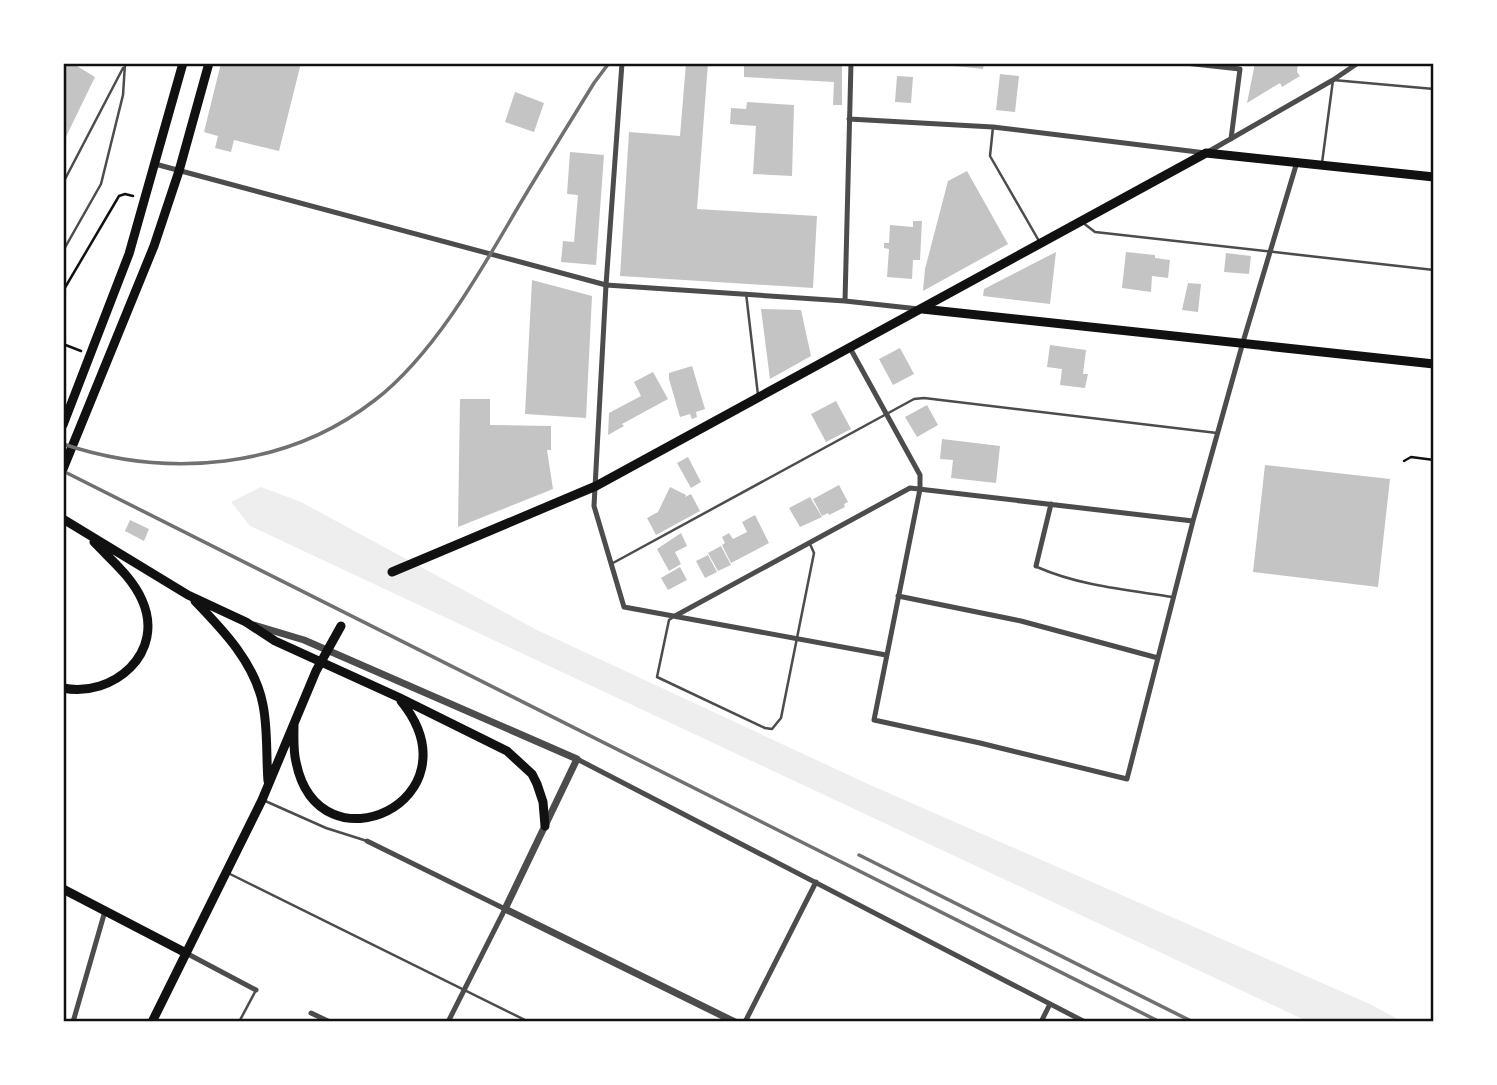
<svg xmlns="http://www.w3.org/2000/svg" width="1497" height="1085" viewBox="0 0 1497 1085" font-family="'Roboto Serif',serif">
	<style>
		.green { fill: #eee }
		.building { fill: #c4c4c4 }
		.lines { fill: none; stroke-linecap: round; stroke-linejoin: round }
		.path { stroke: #111; stroke-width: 2.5 }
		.service { stroke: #4c4c4c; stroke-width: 2.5 }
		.minor { stroke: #4c4c4c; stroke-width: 5 }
		.tertiary { stroke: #4c4c4c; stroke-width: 7 }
		.primary { stroke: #111; stroke-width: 9 }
		.rail { stroke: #707070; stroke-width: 3.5 }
		.neatline { fill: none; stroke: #111; stroke-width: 2.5 }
	</style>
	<rect width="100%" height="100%" fill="#fff"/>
	<path class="green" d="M 261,487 L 301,502 L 537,630 L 868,784 L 1370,1004 L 1403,1022 L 1309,1022 L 250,526 L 231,502 Z"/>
	<path class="building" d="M 63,63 L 72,63 L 95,77 L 63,143 Z
		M 221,63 L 301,63 L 279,151 L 234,140 L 231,152 L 215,148 L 218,136 L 204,132 Z
		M 686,63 L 708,63 L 697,209 L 817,216 L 813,288 L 620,276 L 629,132 L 680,136 Z
		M 744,63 L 842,63 L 842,105 L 833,105 L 834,82 L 744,77 Z
		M 945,63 L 984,63 L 983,69 L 945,65 Z
		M 1255,63 L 1298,63 L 1297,72 L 1300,76 L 1282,87 L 1280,83 L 1247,103 Z
		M 1000,74 L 1019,76 L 1015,112 L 996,110 Z
		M 897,76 L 913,77 L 911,103 L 895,102 Z
		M 515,92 L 544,103 L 534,132 L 505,122 Z
		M 747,102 L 794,105 L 792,176 L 753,174 L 756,126 L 730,124 L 731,108 L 746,109 Z
		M 570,152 L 604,155 L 596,265 L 561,262 L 563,241 L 574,242 L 578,195 L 567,194 Z
		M 967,171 L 1008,244 L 923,291 L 925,269 L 948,181 Z
		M 913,221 L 922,221 L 920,260 L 913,260 L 912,279 L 887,277 L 889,249 L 884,248 L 884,243 L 889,243 L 890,225 L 913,227 Z
		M 1056,252 L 1050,304 L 983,296 L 984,289 Z
		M 1126,252 L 1155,255 L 1155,258 L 1170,260 L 1168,278 L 1152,276 L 1151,292 L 1122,288 Z
		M 1226,253 L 1251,256 L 1249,274 L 1224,272 Z
		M 532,280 L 592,296 L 586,418 L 525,414 Z
		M 1188,283 L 1201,284 L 1198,312 L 1182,310 Z
		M 761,309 L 801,310 L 811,356 L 770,379 Z
		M 1050,345 L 1086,350 L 1083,374 L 1088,374 L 1085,388 L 1060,385 L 1062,369 L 1047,367 Z
		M 900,348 L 914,374 L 893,385 L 879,359 Z
		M 692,366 L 705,409 L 696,412 L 697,417 L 692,419 L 690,414 L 680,417 L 669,379 L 669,373 Z
		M 653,372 L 668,399 L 622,424 L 624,426 L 608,435 L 609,413 L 641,396 L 634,382 Z
		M 460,399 L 490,399 L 490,425 L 551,426 L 551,450 L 547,450 L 553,489 L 458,527 Z
		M 836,401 L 851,429 L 826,442 L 811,414 Z
		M 927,405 L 938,425 L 917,437 L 905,417 Z
		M 942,439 L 1000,446 L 996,483 L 951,478 L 953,460 L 940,459 Z
		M 688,457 L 701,482 L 691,488 L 677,463 Z
		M 1265,465 L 1390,479 L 1378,587 L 1253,572 Z
		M 839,485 L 848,502 L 844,504 L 845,507 L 829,515 L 828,513 L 822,516 L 813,499 Z
		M 670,487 L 686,495 L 685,497 L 691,494 L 700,511 L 656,535 L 647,518 L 658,512 Z
		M 810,497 L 822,517 L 800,527 L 789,508 Z
		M 755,515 L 769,543 L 731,563 L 722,545 L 725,543 L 722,537 L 729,533 L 733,539 L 747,532 L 742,522 Z
		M 130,520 L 149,529 L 144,541 L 125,531 Z
		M 681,533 L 687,546 L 675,552 L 681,564 L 669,571 L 657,549 Z
		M 721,546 L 731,565 L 718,571 L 708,553 Z
		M 708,555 L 717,572 L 705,578 L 696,561 Z
		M 680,567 L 687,580 L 668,590 L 661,578 Z"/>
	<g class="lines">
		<path class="path" d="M 63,291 L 119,196 L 125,194 L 133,196
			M 63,344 L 81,351
			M 1404,461 L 1411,457 L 1434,460"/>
		<path class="service" d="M 993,127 L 990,156 L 1039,241
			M 1322,163 L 1333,80 L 1434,89
			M 63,183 L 123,68
			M 1082,222 L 1095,232 L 1434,270
			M 63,251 L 101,184 L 123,95 L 125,64
			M 746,293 L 758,395
			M 613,563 L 914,399 L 924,398 L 1217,433
			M 1037,567 C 1080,586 1128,590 1173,597
			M 672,618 L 669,620 L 657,677 L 765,728 L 772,729 L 781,718 L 814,553 L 810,544
			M 263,800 L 326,828 L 367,841
			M 228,873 L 529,1022
			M 239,1022 L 256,990"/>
		<path class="minor" d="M 622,63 L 606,285 L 594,506 L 624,607 L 886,655
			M 1185,63 L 1240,69 L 1231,139
			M 849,119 L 993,127 L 1206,153 L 1333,80 L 1358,63
			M 155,164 L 606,285 L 845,301 L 919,309
			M 845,301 L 851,63
			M 850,348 L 920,475 L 920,489 L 874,720 L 980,743 L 1127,779 L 1193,521 L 1243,342 L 1297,162
			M 1036,566 L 1051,504
			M 898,596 L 1021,621 L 1158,658
			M 675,616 L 910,488 L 1193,521
			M 577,759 L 1085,1022
			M 367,841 L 505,909 L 448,1022
			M 186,953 L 256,990
			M 311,1013 L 330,1022
			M 73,1022 L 105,911
			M 745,1022 L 816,882
			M 1041,1022 L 1050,1004"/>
		<path class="tertiary" d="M 254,625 L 304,640 L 577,759 L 505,909 L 735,1022"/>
		<path class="primary" d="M 922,309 L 1434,364
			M 63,425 L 129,254 L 183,63
			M 63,469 L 154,246 L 179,171 L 209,63
			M 63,519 L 188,595 L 246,622 L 275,641 L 398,697 L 507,751 L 532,774 L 537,784 L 543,802 L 545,826
			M 392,572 L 596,486 L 1206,153 L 1434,177
			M 195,601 C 223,630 255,663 263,705 C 268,730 266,756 268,781
			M 63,688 C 113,698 166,653 142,600 C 132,577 111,560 94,542
			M 294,724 C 294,736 293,750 296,762 C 319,875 481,800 401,701
			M 63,889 L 186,953
			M 152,1022 L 262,800 L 316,671 L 341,626"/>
		<path class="rail" d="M 63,444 C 168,479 286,469 375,400 C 432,356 478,276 514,214 C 540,170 567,127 594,83 L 609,63
			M 63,471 L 1160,1022
			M 859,855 L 1193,1022"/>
	</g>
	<rect width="1497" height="1085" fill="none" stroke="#ffffff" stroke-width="130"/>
	<rect x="65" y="65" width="1367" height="955" class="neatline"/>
</svg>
